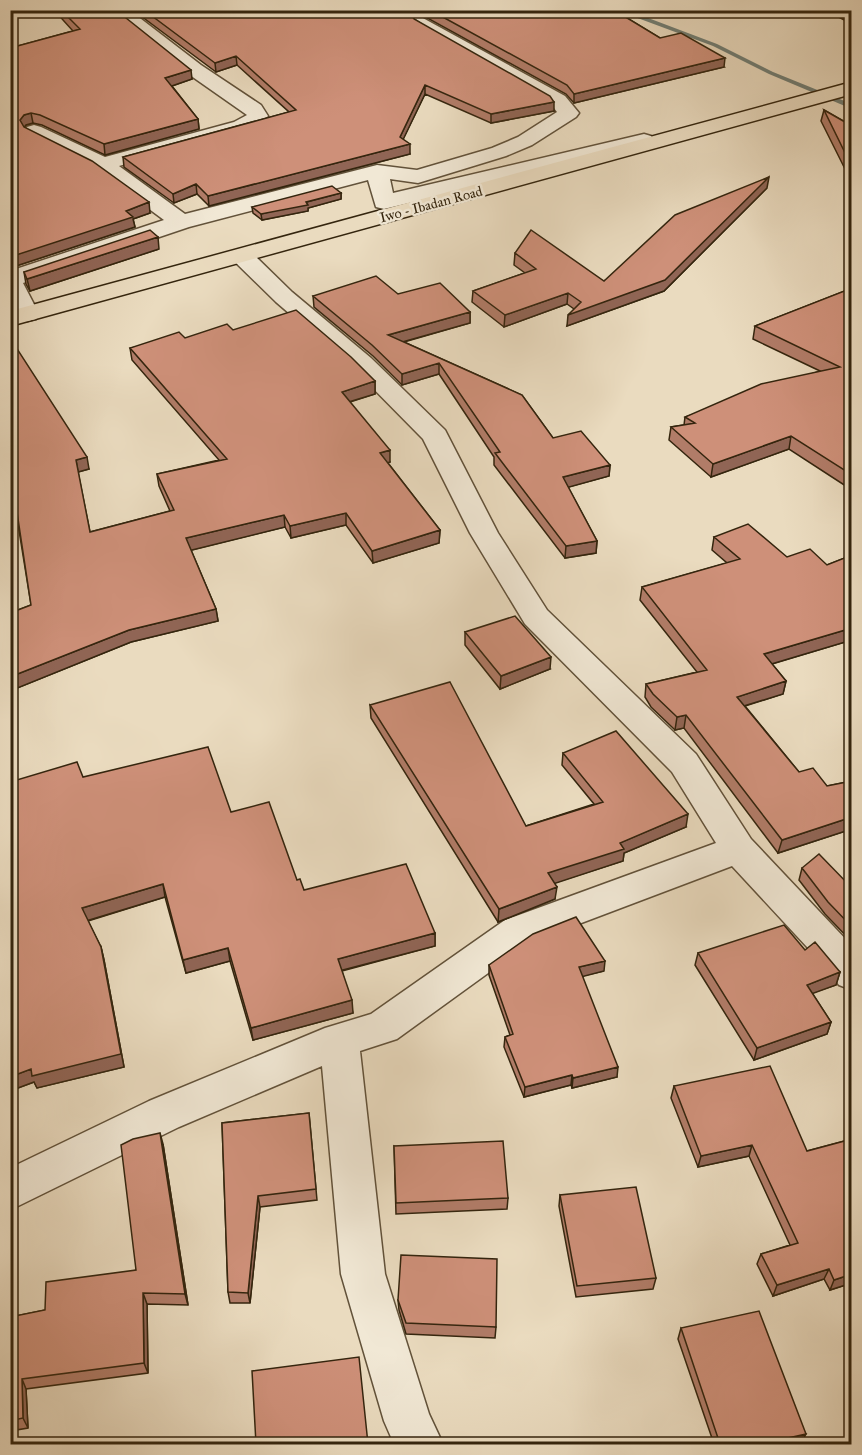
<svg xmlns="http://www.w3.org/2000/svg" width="862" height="1455" viewBox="0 0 862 1455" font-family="'IM FELL Great Primer',serif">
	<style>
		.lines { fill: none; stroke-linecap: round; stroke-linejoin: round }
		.stream { fill: #717e75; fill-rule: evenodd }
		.minor-casing { stroke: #62523a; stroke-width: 3 }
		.major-casing { stroke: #34250e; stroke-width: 3 }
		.minor { fill: #f1e8d5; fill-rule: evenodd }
		.major { fill: #eadbbf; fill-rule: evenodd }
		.wall { fill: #b17c68; stroke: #34250e; stroke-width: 1.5 }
		.shaded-wall { fill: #906555; stroke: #34250e; stroke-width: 1.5 }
		.building { fill: #ce9079; stroke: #34250e; stroke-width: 1.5 }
		.labels { text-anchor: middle; stroke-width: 5; stroke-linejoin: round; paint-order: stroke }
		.far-street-label { font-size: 14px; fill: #34250e; stroke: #f1e8d5 }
	</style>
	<rect width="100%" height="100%" fill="#eadbbf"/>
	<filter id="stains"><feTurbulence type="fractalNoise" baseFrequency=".00333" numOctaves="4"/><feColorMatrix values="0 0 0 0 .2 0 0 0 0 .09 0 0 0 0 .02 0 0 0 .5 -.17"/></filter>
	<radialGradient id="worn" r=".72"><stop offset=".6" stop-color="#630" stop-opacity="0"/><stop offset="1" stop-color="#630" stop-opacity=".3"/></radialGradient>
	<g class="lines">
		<path class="stream" d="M 616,10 L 627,10 L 717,44 L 773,72 L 852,104 L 852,109 L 769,74 L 713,46 Z"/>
		<g class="minor-casing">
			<path id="minor" d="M 126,11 L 132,12 L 201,65 L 261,105 L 268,116 L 257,127 L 119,166 L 185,214 L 377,165 L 417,170 L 492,148 L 518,137 L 557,112 L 551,104 L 415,26 L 412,22 L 415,18 L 421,17 L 565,96 L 579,113 L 576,117 L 532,145 L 506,156 L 418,183 L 390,179 L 393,193 L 644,134 L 651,136 L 654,140 L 651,144 L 384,209 L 376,207 L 368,180 L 189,227 L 23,283 L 39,314 L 36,319 L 27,321 L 18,319 L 10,305 L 10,271 L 164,220 L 95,169 L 27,135 L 24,131 L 27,127 L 34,125 L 41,127 L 105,157 L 234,122 L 247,115 L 187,73 L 120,20 L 117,16 L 120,12 Z
				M 242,249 L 250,251 L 292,292 L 371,358 L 445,430 L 498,533 L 547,610 L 696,754 L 751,839 L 852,946 L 852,990 L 839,985 L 820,961 L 732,866 L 531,942 L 397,1039 L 360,1051 L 385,1274 L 429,1414 L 443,1444 L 394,1444 L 384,1421 L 341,1274 L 322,1066 L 179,1127 L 10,1210 L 10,1168 L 149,1101 L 325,1028 L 371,1014 L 505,920 L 716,843 L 672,772 L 525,624 L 470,533 L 423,439 L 353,368 L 276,302 L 234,261 L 230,256 L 234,251 Z"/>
		</g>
		<g class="major-casing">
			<path id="major" d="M 852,82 L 852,94 L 10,326 L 10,311 Z"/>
		</g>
		<use href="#minor" class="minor"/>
		<use href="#major" class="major"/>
	</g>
	<path class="wall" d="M 54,10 L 116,10 L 192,79 L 172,86 L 198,119 L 199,129 L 105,155 L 42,125 L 33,123 L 26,125 L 24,127 L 150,213 L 133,219 L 135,227 L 10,268 L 10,48 L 73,31 Z
		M 133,10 L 614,10 L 660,38 L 724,67 L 574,103 L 566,94 L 422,15 L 415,16 L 413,18 L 414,19 L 554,111 L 491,123 L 425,94 L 403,139 L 410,154 L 209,206 L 197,194 L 174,203 L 124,167 L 123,157 L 289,112 L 237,65 L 216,72 Z
		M 825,10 L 852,10 L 852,24 Z
		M 824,110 L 852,126 L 852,183 L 821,121 Z
		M 767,188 L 664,291 L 567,326 L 574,309 L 567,304 L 504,327 L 472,302 L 473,291 L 525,273 L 514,265 L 515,253 L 604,281 Z
		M 341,193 L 341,199 L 308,208 L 308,211 L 262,220 L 253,213 L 252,207 Z
		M 159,249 L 30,291 L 26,284 L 24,272 Z
		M 852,288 L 852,490 L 789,449 L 711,477 L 669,440 L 671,427 L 684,425 L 685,417 L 820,371 L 753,339 L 755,326 Z
		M 398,294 L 470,312 L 470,323 L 404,342 L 522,395 L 553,438 L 610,465 L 609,476 L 568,487 L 597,541 L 596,553 L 565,558 L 494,465 L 494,457 L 439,374 L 402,385 L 373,356 L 314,307 L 313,296 Z
		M 233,330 L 375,381 L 375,394 L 350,402 L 390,462 L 388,463 L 440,530 L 439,543 L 373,563 L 346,525 L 291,538 L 285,527 L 191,550 L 216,609 L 218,621 L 131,642 L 10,691 L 10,613 L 31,605 L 16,512 L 10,514 L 10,345 L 89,469 L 78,472 L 90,532 L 170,511 L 159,486 L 157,474 L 219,460 L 132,360 L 130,348 Z
		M 714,537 L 787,557 L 827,565 L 852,555 L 852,640 L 772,664 L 786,681 L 783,694 L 745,706 L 799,772 L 827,786 L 852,781 L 852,829 L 778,853 L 684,728 L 675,730 L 651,707 L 645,697 L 646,684 L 697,672 L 640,600 L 642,587 L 727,563 L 712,550 Z
		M 465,632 L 550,669 L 500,689 L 465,645 Z
		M 370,705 L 526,826 L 594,804 L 562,765 L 563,753 L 686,827 L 624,853 L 623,861 L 554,883 L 555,899 L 498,922 L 371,718 Z
		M 83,777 L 231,812 L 297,880 L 304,890 L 435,933 L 435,946 L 342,971 L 353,1013 L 253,1040 L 230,961 L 186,973 L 165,897 L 88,921 L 101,947 L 104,960 L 124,1067 L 37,1088 L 34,1082 L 10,1091 L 10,1040 L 11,1040 Z
		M 802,868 L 852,888 L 852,942 L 825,914 L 799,880 Z
		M 805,950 L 840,972 L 836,985 L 812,993 L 831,1022 L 827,1034 L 754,1060 L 695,965 L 698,953 Z
		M 489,965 L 604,971 L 582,976 L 617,1077 L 572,1088 L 571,1085 L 524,1097 L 504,1047 L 505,1037 L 510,1035 L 489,975 Z
		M 674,1086 L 807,1151 L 852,1139 L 852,1283 L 830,1290 L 824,1279 L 773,1296 L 757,1264 L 761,1254 L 790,1245 L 749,1156 L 698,1167 L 671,1098 Z
		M 309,1113 L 317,1200 L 260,1207 L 250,1303 L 230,1303 L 228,1292 L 222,1123 Z
		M 163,1144 L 188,1305 L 147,1304 L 148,1373 L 26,1389 L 28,1428 L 10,1431 L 10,1317 L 45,1310 L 136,1270 Z
		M 394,1146 L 508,1198 L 507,1209 L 396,1214 Z
		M 560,1195 L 656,1278 L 653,1289 L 576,1297 L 559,1206 Z
		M 398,1300 L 496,1327 L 495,1338 L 406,1334 L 399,1310 Z
		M 681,1328 L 801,1444 L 714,1444 L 678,1339 Z"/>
	<path class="shaded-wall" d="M 412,10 L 422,10 L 422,15 L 415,16 L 410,22 L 410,13 Z
		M 236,56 L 237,65 L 216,72 L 215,63 Z
		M 725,58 L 724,67 L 574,103 L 574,94 Z
		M 191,70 L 192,79 L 166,88 L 165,78 Z
		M 425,85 L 425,94 L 400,146 L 400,137 Z
		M 554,102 L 554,111 L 491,123 L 491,114 Z
		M 31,113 L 33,123 L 26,125 L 22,130 L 20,120 L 24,115 Z
		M 198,119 L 199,129 L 105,155 L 104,144 Z
		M 410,144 L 410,154 L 209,206 L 208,196 Z
		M 769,177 L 767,188 L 664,291 L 567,326 L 568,315 Z
		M 196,184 L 197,194 L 174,203 L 173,194 Z
		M 341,193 L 341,199 L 308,208 L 308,211 L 262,220 L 261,214 Z
		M 149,202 L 150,213 L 133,219 L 135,227 L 10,268 L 10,257 Z
		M 158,237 L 159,249 L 30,291 L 27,279 Z
		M 568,293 L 567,304 L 504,327 L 505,315 Z
		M 470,312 L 470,323 L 388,346 L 388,335 Z
		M 439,363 L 439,374 L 402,385 L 402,374 Z
		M 375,381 L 375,394 L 342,404 L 342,392 Z
		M 791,436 L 789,449 L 711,477 L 713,464 Z
		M 390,450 L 390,462 L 381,465 L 380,453 Z
		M 87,457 L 89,469 L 78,472 L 76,460 Z
		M 610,465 L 609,476 L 562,489 L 563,477 Z
		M 15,499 L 18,512 L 10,514 L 10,500 Z
		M 346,513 L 346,525 L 291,538 L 290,526 Z
		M 284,515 L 285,527 L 188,551 L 186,538 Z
		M 440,530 L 439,543 L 373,563 L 372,551 Z
		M 597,541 L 596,553 L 565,558 L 566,546 Z
		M 216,609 L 218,621 L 131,642 L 10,691 L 10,677 L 129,630 Z
		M 852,628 L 852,640 L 761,667 L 764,654 Z
		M 551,657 L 550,669 L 500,689 L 501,676 Z
		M 786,681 L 783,694 L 734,709 L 737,697 Z
		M 686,715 L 684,728 L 675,730 L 677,717 Z
		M 688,814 L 686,827 L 624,853 L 623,861 L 547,886 L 548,873 Z
		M 852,817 L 852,829 L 778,853 L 782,840 Z
		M 163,884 L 165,897 L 86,921 L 82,908 Z
		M 557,887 L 555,899 L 498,922 L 499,909 Z
		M 435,933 L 435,946 L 339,971 L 338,959 Z
		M 101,947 L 104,960 L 124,1067 L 37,1088 L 34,1082 L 10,1091 L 10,1077 L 31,1069 Z
		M 228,948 L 230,961 L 186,973 L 183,960 Z
		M 605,961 L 604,971 L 577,978 L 579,967 Z
		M 840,972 L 836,985 L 803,997 L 807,985 Z
		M 352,1000 L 353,1013 L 253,1040 L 251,1028 Z
		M 831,1022 L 827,1034 L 754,1060 L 757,1048 Z
		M 618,1067 L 617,1077 L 572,1088 L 573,1078 Z
		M 572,1075 L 571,1085 L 524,1097 L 525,1087 Z
		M 160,1133 L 163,1144 L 188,1305 L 185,1294 Z
		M 752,1145 L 749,1156 L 698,1167 L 701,1156 Z
		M 258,1196 L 260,1207 L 250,1303 L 248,1293 Z
		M 829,1269 L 824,1279 L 773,1296 L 777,1285 Z
		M 852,1274 L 852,1283 L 830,1290 L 834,1280 Z
		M 143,1293 L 147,1304 L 148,1373 L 144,1363 Z
		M 22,1379 L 26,1389 L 28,1428 L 23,1418 Z
		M 806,1434 L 801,1444 L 761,1444 Z"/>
	<path class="building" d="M 61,10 L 116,10 L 191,70 L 165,78 L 198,119 L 104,144 L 40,115 L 31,113 L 24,115 L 20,120 L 24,127 L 92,161 L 149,202 L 126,211 L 133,217 L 10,257 L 10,48 L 80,29 Z
		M 144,10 L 412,10 L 410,13 L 414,19 L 550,96 L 554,102 L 491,114 L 425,85 L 400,137 L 410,144 L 208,196 L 196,184 L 173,194 L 123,157 L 296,110 L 236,56 L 215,63 Z
		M 430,10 L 614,10 L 660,38 L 681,33 L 725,58 L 574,94 L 567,85 Z
		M 824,110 L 852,126 L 852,167 Z
		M 769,177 L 665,280 L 568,315 L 581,302 L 568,293 L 505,315 L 473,291 L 536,269 L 515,253 L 531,230 L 604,281 L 675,215 Z
		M 332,186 L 341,193 L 306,202 L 308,205 L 261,214 L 252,207 Z
		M 150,230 L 158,237 L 27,279 L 24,272 Z
		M 376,276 L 398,294 L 440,283 L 470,312 L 388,335 L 522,395 L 553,438 L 581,431 L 610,465 L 563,477 L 597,541 L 566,546 L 495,453 L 500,452 L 439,363 L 402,374 L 372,345 L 313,296 Z
		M 852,288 L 852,475 L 791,436 L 713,464 L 671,427 L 695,423 L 685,417 L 761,384 L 840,367 L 755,326 Z
		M 296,310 L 351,357 L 375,381 L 342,392 L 390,450 L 380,453 L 440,530 L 372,551 L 346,513 L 290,526 L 284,515 L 186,538 L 216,609 L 129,630 L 10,677 L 10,613 L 31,605 L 15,499 L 10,500 L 10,345 L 14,344 L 87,457 L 76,460 L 90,532 L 174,510 L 157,474 L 227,459 L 130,348 L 179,332 L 185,338 L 227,324 L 233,330 Z
		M 748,524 L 787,557 L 810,549 L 827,565 L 852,555 L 852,628 L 764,654 L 786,681 L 737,697 L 799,772 L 813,768 L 827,786 L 852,781 L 852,817 L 782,840 L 686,715 L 677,717 L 653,694 L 646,684 L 707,670 L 642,587 L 740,559 L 714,537 Z
		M 515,616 L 551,657 L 501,676 L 465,632 Z
		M 450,682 L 526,826 L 603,802 L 563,753 L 616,731 L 688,814 L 620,843 L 624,849 L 548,873 L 557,887 L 499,909 L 370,705 Z
		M 208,747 L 231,812 L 269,802 L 297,880 L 300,879 L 304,890 L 406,864 L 435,933 L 338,959 L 352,1000 L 251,1028 L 228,948 L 183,960 L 163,884 L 82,908 L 101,947 L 121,1054 L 32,1076 L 31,1069 L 10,1077 L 10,1040 L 12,1040 L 10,1037 L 10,782 L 77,762 L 83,777 Z
		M 819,854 L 852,888 L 852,927 L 828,902 L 802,868 Z
		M 576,917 L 605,961 L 579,967 L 618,1067 L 573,1078 L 572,1075 L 525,1087 L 505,1037 L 513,1034 L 489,965 L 533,934 Z
		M 784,925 L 805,950 L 815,942 L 840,972 L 807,985 L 831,1022 L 757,1048 L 698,953 Z
		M 770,1066 L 807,1151 L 852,1139 L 852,1274 L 834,1280 L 829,1269 L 777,1285 L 761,1254 L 798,1243 L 752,1145 L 701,1156 L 674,1086 Z
		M 309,1113 L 316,1189 L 258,1196 L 248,1293 L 228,1292 L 222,1123 Z
		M 160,1133 L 185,1294 L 143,1293 L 144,1363 L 22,1379 L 23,1418 L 10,1421 L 10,1317 L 45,1310 L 46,1282 L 136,1270 L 121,1145 L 133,1139 Z
		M 503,1141 L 508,1198 L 396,1203 L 394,1146 Z
		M 636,1187 L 656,1278 L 577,1286 L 560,1195 Z
		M 401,1255 L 497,1259 L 496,1327 L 406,1323 L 398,1300 Z
		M 759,1311 L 806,1434 L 761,1444 L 720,1444 L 681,1328 Z
		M 359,1357 L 368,1444 L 256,1444 L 252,1371 Z"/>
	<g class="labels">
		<g class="far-street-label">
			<text transform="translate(431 204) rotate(-15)" y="5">Iwo - Ibadan Road</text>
		</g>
	</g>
	<rect width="862" height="1455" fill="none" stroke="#eadbbf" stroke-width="36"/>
	<rect x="12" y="12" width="838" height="1431" fill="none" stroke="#34250e" stroke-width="3"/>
	<rect x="18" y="18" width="826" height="1419" fill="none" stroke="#34250e" stroke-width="1.5"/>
	<rect width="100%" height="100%" filter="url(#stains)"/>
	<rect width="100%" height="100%" fill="url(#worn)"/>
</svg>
